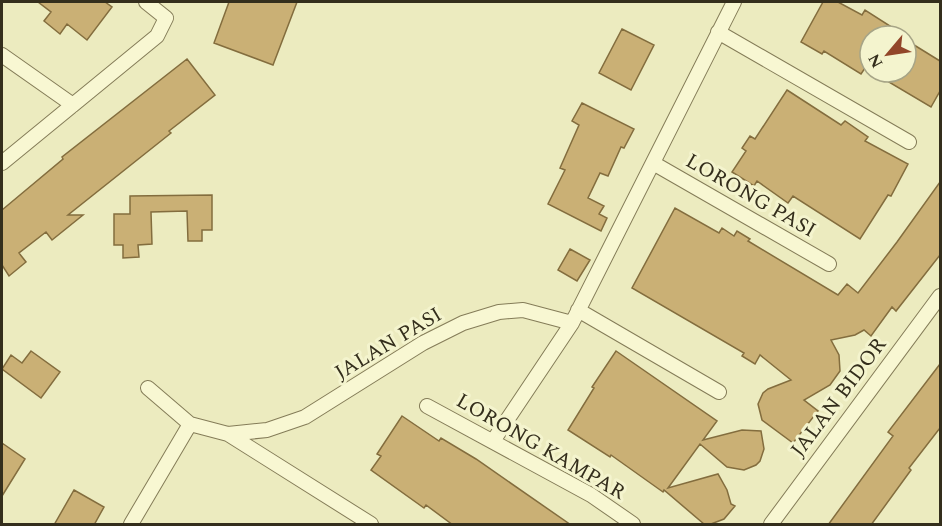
<svg xmlns="http://www.w3.org/2000/svg" width="942" height="526" viewBox="0 0 942 526" font-family="Spectral,serif">
	<style>
		.building { fill: #cab075; stroke: #836d3e; stroke-width: 1.5 }
		.lines { fill: none; stroke-linecap: round; stroke-linejoin: round }
		.minor-casing { stroke: #847c58; stroke-width: 16 }
		.minor { stroke: #f8f7d2; stroke-width: 14 }
		.labels { text-anchor: middle; stroke-width: 6; stroke-linejoin: round; paint-order: stroke }
		.street-label { font-size: 21px; fill: #342e1c; stroke: #f4f4ce }
	</style>
	<rect width="100%" height="100%" fill="#ecebbf"/>
	<path class="building" d="M 38,2 L 105,2 L 112,7 L 87,40 L 67,24 L 60,34 L 44,21 L 51,12 Z
		M 229,2 L 297,2 L 273,65 L 214,43 Z
		M 823,2 L 838,2 L 862,15 L 865,10 L 890,26 L 884,36 L 870,36 L 870,71 L 865,68 L 861,74 L 824,51 L 822,54 L 801,42 Z
		M 622,29 L 654,45 L 631,90 L 599,73 Z
		M 906,40 L 940,61 L 940,91 L 931,107 L 872,72 L 906,72 Z
		M 187,59 L 215,95 L 169,131 L 171,133 L 68,215 L 83,215 L 52,240 L 46,232 L 19,253 L 26,262 L 9,276 L 2,265 L 2,210 L 63,159 L 62,157 Z
		M 787,90 L 841,125 L 845,121 L 868,137 L 865,141 L 908,164 L 891,196 L 888,195 L 860,239 L 793,196 L 788,203 L 757,181 L 754,186 L 732,172 L 746,151 L 742,148 L 750,136 L 755,139 Z
		M 582,103 L 634,129 L 624,148 L 621,147 L 608,176 L 600,173 L 588,198 L 604,206 L 599,214 L 607,218 L 601,231 L 548,204 L 565,170 L 560,168 L 579,125 L 572,121 Z
		M 940,182 L 940,255 L 896,311 L 892,307 L 871,336 L 864,330 L 855,335 L 831,340 L 839,355 L 840,371 L 830,385 L 804,400 L 818,411 L 793,443 L 762,420 L 758,404 L 763,393 L 768,389 L 791,380 L 760,355 L 755,364 L 742,356 L 744,353 L 632,288 L 675,208 L 719,233 L 722,228 L 734,236 L 737,231 L 750,239 L 748,241 L 838,295 L 847,284 L 858,293 L 897,242 Z
		M 212,195 L 212,230 L 202,230 L 202,241 L 188,241 L 187,211 L 151,212 L 152,244 L 138,245 L 139,257 L 123,258 L 123,245 L 114,245 L 114,214 L 130,214 L 130,196 Z
		M 570,249 L 590,260 L 577,281 L 558,270 Z
		M 31,351 L 60,372 L 41,398 L 2,369 L 11,355 L 22,363 Z
		M 616,351 L 717,421 L 703,440 L 742,430 L 761,431 L 764,449 L 760,461 L 756,465 L 744,470 L 727,467 L 700,444 L 668,488 L 718,474 L 727,490 L 731,504 L 735,506 L 724,519 L 711,524 L 704,524 L 664,490 L 663,492 L 611,455 L 610,457 L 568,430 L 594,388 L 592,387 Z
		M 940,364 L 940,428 L 909,468 L 911,470 L 871,525 L 828,525 L 893,436 L 888,432 Z
		M 402,416 L 439,441 L 441,438 L 476,459 L 571,525 L 453,525 L 426,505 L 424,508 L 371,470 L 381,456 L 377,454 Z
		M 2,443 L 25,459 L 2,496 Z
		M 74,490 L 104,507 L 94,525 L 54,525 Z"/>
	<g class="lines">
		<g class="minor-casing">
			<path id="minor" d="M 718,32 L 909,142
				M 2,55 L 73,105
				M 2,163 L 157,36 L 166,18 L 146,2
				M 653,163 L 829,264
				M 578,310 L 719,392
				M 148,388 L 190,424 L 228,434 L 371,524
				M 427,406 L 591,495 L 633,524
				M 228,434 L 267,430 L 305,417 L 423,343 L 463,323 L 499,312 L 523,310 L 572,323
				M 493,441 L 572,323 L 734,2
				M 131,524 L 190,424
				M 771,524 L 940,296"/>
		</g>
		<use href="#minor" class="minor"/>
	</g>
	<g class="labels">
		<g class="street-label">
			<text transform="translate(751 195) rotate(30)" y="7">LORONG PASI</text>
			<text transform="translate(388 343) rotate(-31)" y="7">JALAN PASI</text>
			<text transform="translate(838 397) rotate(-53)" y="7">JALAN BIDOR</text>
			<text transform="translate(541 446) rotate(30)" y="7">LORONG KAMPAR</text>
		</g>
	</g>
	<rect width="942" height="526" fill="none" stroke="#342e1c" stroke-width="6"/>
	<g transform="translate(888 54) rotate(241)"><circle r="28" fill="#f4f4ce" stroke="#a7a587" stroke-width="1.5"/>
	<path d="M0-4.5L10 22L0 15L-10 22Z" fill="#924629"/>
	<text y="-9" font-size="16" font-weight="bold" text-anchor="middle" fill="#342e1c">N</text>
	</g>
</svg>
